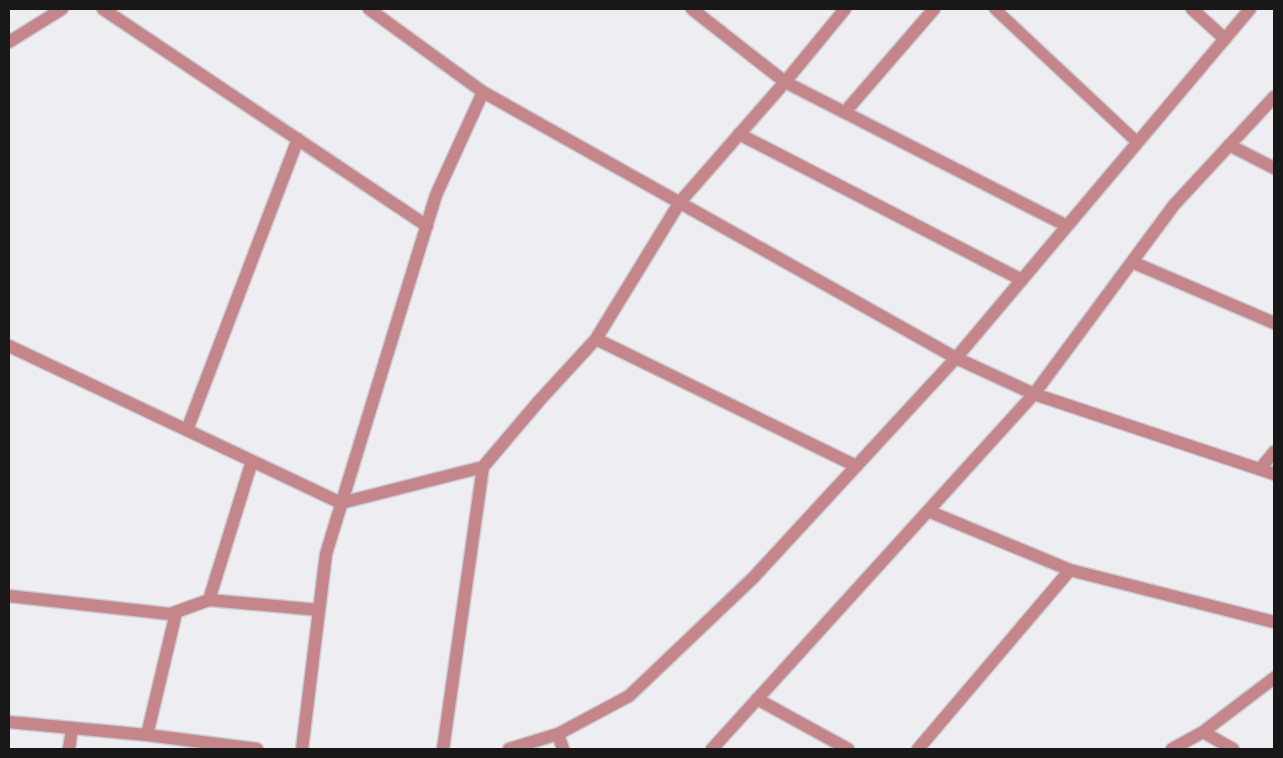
<svg xmlns="http://www.w3.org/2000/svg" width="1283" height="758" viewBox="0 0 1283 758" font-family="'Varela Round',sans-serif">
	<style>
		.lines { fill: none; stroke-linecap: round; stroke-linejoin: round }
		.service-casing { stroke: #cccbcf; stroke-width: 14 }
		.minor-casing { stroke: #cccbcf; stroke-width: 15 }
		.service { stroke: #c4868a; stroke-width: 11 }
		.minor { stroke: #c4868a; stroke-width: 12 }
	</style>
	<rect width="100%" height="100%" fill="#eeedf2"/>
	<g class="lines">
		<g class="service-casing">
			<path id="service" d="M 995,9 L 1137,142"/>
		</g>
		<g class="minor-casing">
			<path id="minor" d="M 103,9 L 427,226
				M 369,9 L 483,92 L 956,358 L 1034,394 L 712,749
				M 692,9 L 785,82 L 1067,226
				M 1192,9 L 1225,39
				M 9,42 L 62,9
				M 1274,97 L 1174,205 L 1034,394 L 1274,474
				M 845,112 L 934,9
				M 739,134 L 1022,280
				M 1229,145 L 1274,168
				M 1132,262 L 1274,323
				M 596,339 L 856,466
				M 9,346 L 341,503 L 483,467 L 539,401 L 596,339 L 680,202 L 785,82 L 845,9
				M 187,430 L 298,139
				M 1260,469 L 1274,452
				M 1070,570 L 1274,622
				M 9,596 L 170,614 L 209,600 L 319,610
				M 209,600 L 252,461
				M 757,699 L 848,749
				M 9,722 L 147,735 L 257,749
				M 1203,732 L 1233,749
				M 558,734 L 629,696 L 753,578 L 956,358 L 1250,9
				M 147,735 L 176,613
				M 69,749 L 72,728
				M 302,749 L 326,554 L 436,195 L 483,92
				M 443,749 L 483,467
				M 509,749 L 558,734 L 563,749
				M 918,749 L 1070,570 L 928,511
				M 1172,749 L 1203,732 L 1274,678"/>
		</g>
		<use href="#service" class="service"/>
		<use href="#minor" class="minor"/>
	</g>
	<rect width="1283" height="758" fill="none" stroke="#181819" stroke-width="20"/>
</svg>
